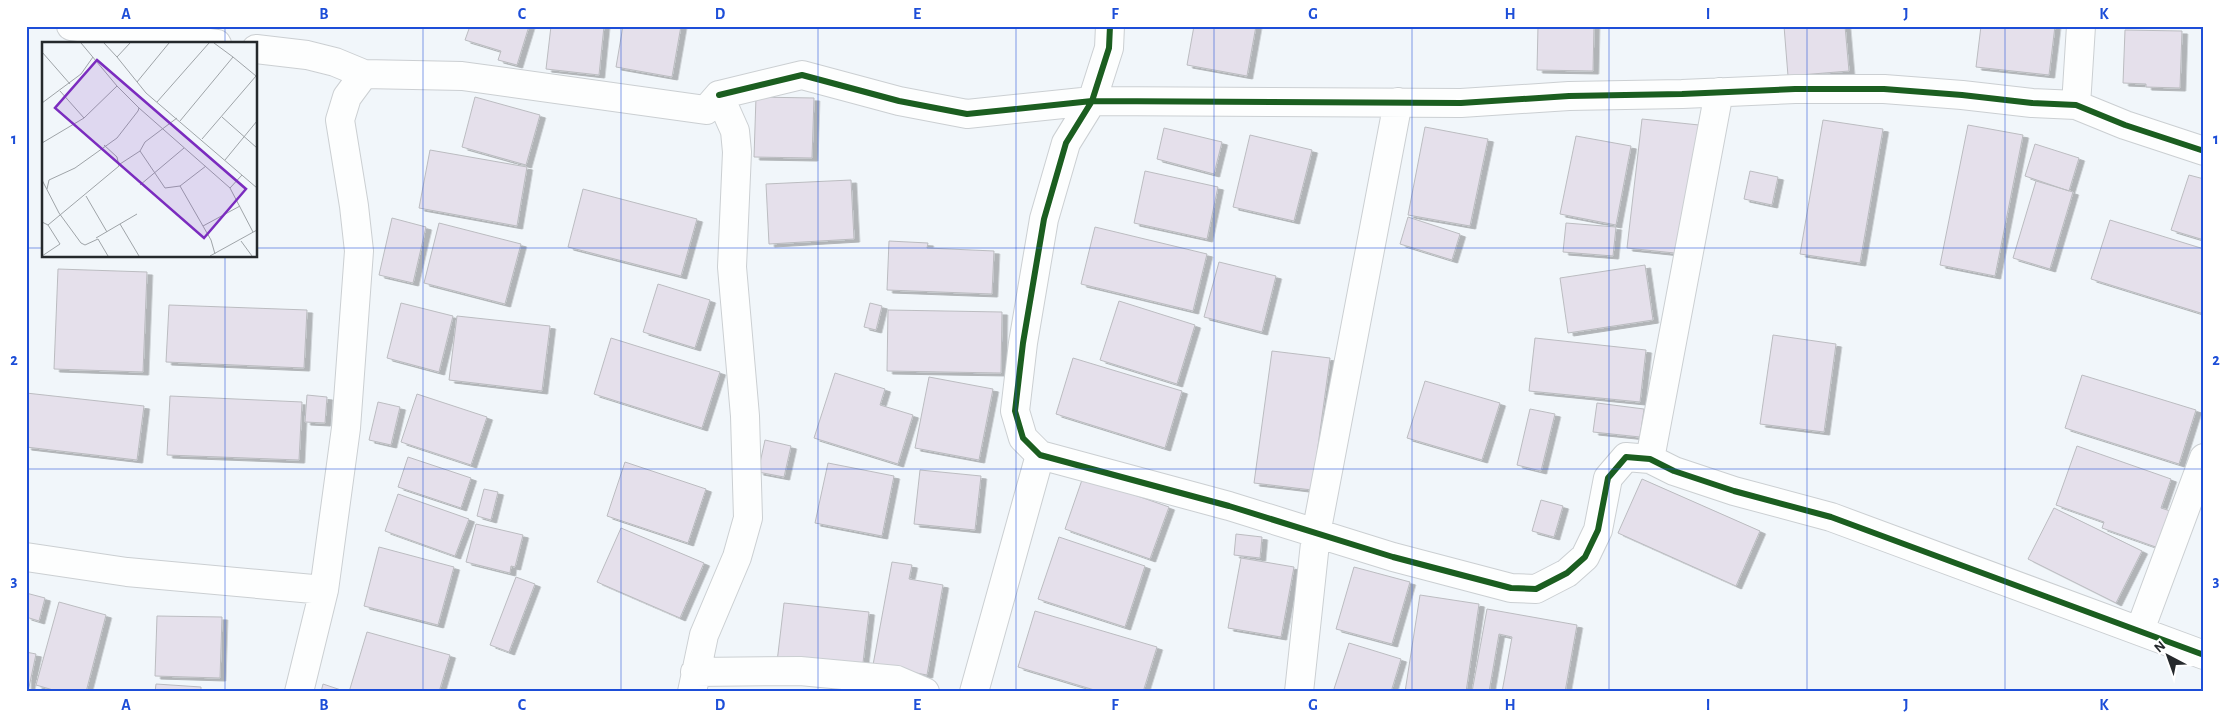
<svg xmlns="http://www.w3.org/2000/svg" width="2230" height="718" viewBox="0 0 2230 718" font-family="'Alegreya Sans',sans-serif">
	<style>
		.building { fill: #e5e0eb; stroke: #bbbcc0; filter: url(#shadow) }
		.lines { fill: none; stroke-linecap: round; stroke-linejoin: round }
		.minor-casing { stroke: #cbcfd2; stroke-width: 30 }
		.minor { stroke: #fdfefe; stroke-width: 28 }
		.cycleway-casing { stroke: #fff; stroke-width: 9 }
		.cycleway { stroke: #1b5e20; stroke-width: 6 }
		.grid { fill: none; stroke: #1d4ed8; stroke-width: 1; stroke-opacity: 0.55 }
		.inset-road { fill: none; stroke: #9fa4a8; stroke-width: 1 }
		.view { fill: #7b2cbf; fill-opacity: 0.15; stroke: #7b2cbf; stroke-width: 2.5 }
		.inset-edge { fill: none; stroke: #25292c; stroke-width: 2.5 }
		.neatline { fill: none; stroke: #1d4ed8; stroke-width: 2 }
		.grid-label { font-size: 16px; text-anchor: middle; font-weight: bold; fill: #1d4ed8 }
	</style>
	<defs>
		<filter id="shadow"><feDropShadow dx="5.5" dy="3" stdDeviation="0" flood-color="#0004"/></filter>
	</defs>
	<rect width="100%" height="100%" fill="#f1f6fa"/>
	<path class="building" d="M 470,26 L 529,26 L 517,65 L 498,60 L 501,51 L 465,40 Z
		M 551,26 L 604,26 L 599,75 L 546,69 Z
		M 623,26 L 681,26 L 672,77 L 616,67 Z
		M 1194,26 L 1256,26 L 1247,76 L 1187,65 Z
		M 1538,26 L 1594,26 L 1593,71 L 1537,70 Z
		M 1784,26 L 1845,26 L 1849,71 L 1788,76 Z
		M 1981,26 L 2055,26 L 2049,75 L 1976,67 Z
		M 2125,30 L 2182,31 L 2180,88 L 2146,87 L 2146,84 L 2123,83 Z
		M 475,97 L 540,115 L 526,165 L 462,147 Z
		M 756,97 L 814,98 L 812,158 L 754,157 Z
		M 1642,119 L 1699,125 L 1684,254 L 1627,248 Z
		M 1823,120 L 1883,129 L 1860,263 L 1800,254 Z
		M 1968,125 L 2023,135 L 1995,276 L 1940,265 Z
		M 1425,127 L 1488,139 L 1470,226 L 1408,215 Z
		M 1164,128 L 1222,142 L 1214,174 L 1157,159 Z
		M 1250,135 L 1312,150 L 1294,221 L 1233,207 Z
		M 1576,136 L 1631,146 L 1616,225 L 1560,214 Z
		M 2035,144 L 2079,158 L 2069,191 L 2025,176 Z
		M 430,150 L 527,167 L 517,226 L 419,208 Z
		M 1145,171 L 1218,187 L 1207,239 L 1134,223 Z
		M 1750,171 L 1778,177 L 1772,205 L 1744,199 Z
		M 2189,175 L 2204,179 L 2204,240 L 2171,230 Z
		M 851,180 L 854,239 L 769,244 L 766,184 Z
		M 2036,181 L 2073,192 L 2050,269 L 2013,258 Z
		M 583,189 L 697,219 L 681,276 L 568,247 Z
		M 1408,217 L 1460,234 L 1452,260 L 1400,244 Z
		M 392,218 L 426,227 L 413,283 L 379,275 Z
		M 2110,220 L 2204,249 L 2204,314 L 2091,279 Z
		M 439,223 L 521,244 L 505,304 L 424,283 Z
		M 1566,223 L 1616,227 L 1613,256 L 1563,252 Z
		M 1095,227 L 1207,254 L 1193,311 L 1081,284 Z
		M 889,241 L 928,243 L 927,248 L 994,251 L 992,294 L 887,290 Z
		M 1219,262 L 1276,276 L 1262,332 L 1204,317 Z
		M 1645,265 L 1653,320 L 1568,333 L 1560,278 Z
		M 58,269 L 147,272 L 143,372 L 54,369 Z
		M 658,284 L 710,300 L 695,348 L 643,332 Z
		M 1119,301 L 1195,325 L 1177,384 L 1100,360 Z
		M 401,303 L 453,316 L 439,372 L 387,358 Z
		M 870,303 L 882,306 L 876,330 L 864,327 Z
		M 169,305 L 307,310 L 304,368 L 166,362 Z
		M 888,310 L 1002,312 L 1001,373 L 887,371 Z
		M 457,316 L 550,326 L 542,391 L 449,380 Z
		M 1773,335 L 1836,344 L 1824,432 L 1760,424 Z
		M 611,338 L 720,372 L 702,428 L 594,394 Z
		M 1535,338 L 1646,350 L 1640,402 L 1529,391 Z
		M 1272,351 L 1330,358 L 1312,490 L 1254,483 Z
		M 1073,358 L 1182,391 L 1165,448 L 1056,414 Z
		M 835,373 L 885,389 L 880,405 L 913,415 L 898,464 L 814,438 Z
		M 2082,375 L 2196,410 L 2179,464 L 2065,428 Z
		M 929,377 L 993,389 L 979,460 L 915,448 Z
		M 1425,381 L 1500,403 L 1482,460 L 1407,438 Z
		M 26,393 L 144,406 L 137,460 L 26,447 Z
		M 417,394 L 487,417 L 471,465 L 401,442 Z
		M 307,395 L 327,397 L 325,423 L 305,422 Z
		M 170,396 L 302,402 L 299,460 L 167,455 Z
		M 378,402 L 400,407 L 391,445 L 369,440 Z
		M 1597,403 L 1644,409 L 1640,437 L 1593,432 Z
		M 1530,409 L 1555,414 L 1541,471 L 1517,465 Z
		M 765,440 L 791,446 L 784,477 L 758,472 Z
		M 2077,446 L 2171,479 L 2161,508 L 2180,514 L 2167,551 L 2102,528 L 2104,522 L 2056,505 Z
		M 408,457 L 471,478 L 461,508 L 398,487 Z
		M 625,462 L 706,489 L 688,543 L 607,516 Z
		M 828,463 L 894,476 L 882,536 L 815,523 Z
		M 920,470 L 981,476 L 975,530 L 914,524 Z
		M 1083,477 L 1169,507 L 1150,559 L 1065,529 Z
		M 1642,479 L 1760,531 L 1736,586 L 1618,533 Z
		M 484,489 L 498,492 L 491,520 L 477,516 Z
		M 398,494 L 469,519 L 455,556 L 385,531 Z
		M 1541,500 L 1563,506 L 1554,537 L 1532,531 Z
		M 2054,508 L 2142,551 L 2116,603 L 2028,559 Z
		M 476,524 L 523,535 L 515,567 L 511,566 L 510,573 L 466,562 Z
		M 621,528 L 704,563 L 680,618 L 597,582 Z
		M 1236,534 L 1262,537 L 1260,558 L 1234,555 Z
		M 1059,537 L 1145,566 L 1125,627 L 1038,599 Z
		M 379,547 L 454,567 L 438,625 L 364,606 Z
		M 1241,558 L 1294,567 L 1281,637 L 1228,628 Z
		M 892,562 L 912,565 L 909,579 L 943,585 L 927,675 L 873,665 Z
		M 1354,567 L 1410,582 L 1392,644 L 1336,629 Z
		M 516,577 L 535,584 L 509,652 L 490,645 Z
		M 26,593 L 45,598 L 39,621 L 26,617 Z
		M 1420,595 L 1479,604 L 1466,692 L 1405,692 Z
		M 59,602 L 106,615 L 86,692 L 60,692 L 36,685 Z
		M 784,603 L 869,612 L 862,671 L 777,662 Z
		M 1487,609 L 1577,625 L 1565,692 L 1502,692 L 1512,637 L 1499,634 L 1489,692 L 1472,692 Z
		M 1035,611 L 1157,647 L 1143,692 L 1101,692 L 1018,667 Z
		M 157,616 L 222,617 L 220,678 L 155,676 Z
		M 367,632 L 450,655 L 439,692 L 349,692 Z
		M 1349,643 L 1401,659 L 1391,692 L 1333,692 Z
		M 26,652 L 36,654 L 28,692 L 26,692 Z
		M 156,684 L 201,687 L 201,692 L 155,692 Z
		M 323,684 L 347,692 L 321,692 Z"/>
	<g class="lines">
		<g class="minor-casing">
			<path id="minor" d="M 71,26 L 217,44
				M 1110,26 L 1109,48 L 1092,101 L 1066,143 L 1044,219 L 1023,343 L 1015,411 L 1023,438 L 1040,455 L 1229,506 L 1393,557 L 1511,588 L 1536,589 L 1567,573 L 1585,557 L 1598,530 L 1608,478 L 1626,457 L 1650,459 L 1674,471 L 1734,491 L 1831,517 L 2204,655
				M 256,49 L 307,55 L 335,62 L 364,74 L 347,97 L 340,120 L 354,206 L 359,251 L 346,428 L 324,590 L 299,692
				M 364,74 L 462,76 L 706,110 L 719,95 L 735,131 L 737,152 L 732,267 L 745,416 L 748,518 L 737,557 L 704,635 L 692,692
				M 719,95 L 802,75 L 899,101 L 967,114 L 1092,101 L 1461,103 L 1569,96 L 1682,94 L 1795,89 L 1884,89 L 1962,95 L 2032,103 L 2076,105 L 2125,125 L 2204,151
				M 2076,105 L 2081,26
				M 1650,459 L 1719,92
				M 26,557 L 127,572 L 324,590
				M 2140,630 L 2204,458
				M 695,672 L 800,671 L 897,680 L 925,692
				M 974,692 L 1040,455
				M 1299,692 L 1316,534 L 1398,102"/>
		</g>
		<use href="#minor" class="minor"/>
		<g class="cycleway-casing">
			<path id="cycleway" d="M 1110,26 L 1109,48 L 1092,101 L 1066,143 L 1044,219 L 1023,343 L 1015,411 L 1023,438 L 1040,455 L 1229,506 L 1393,557 L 1511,588 L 1536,589 L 1567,573 L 1585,557 L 1598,530 L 1608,478 L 1626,457 L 1650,459 L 1674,471 L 1734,491 L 1831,517 L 2204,655
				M 719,95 L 802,75 L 899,101 L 967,114 L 1092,101 L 1461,103 L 1569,96 L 1682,94 L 1795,89 L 1884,89 L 1962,95 L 2032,103 L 2076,105 L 2125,125 L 2204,151"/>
		</g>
		<use href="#cycleway" class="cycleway"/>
	</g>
	<path class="grid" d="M 225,26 L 225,44M 423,26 L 423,692M 621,26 L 621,692M 818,26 L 818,692M 1016,26 L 1016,692M 1214,26 L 1214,692M 1412,26 L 1412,692M 1609,26 L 1609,692M 1807,26 L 1807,692M 2005,26 L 2005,692M 26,248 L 44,248M 256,248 L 2204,248M 225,256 L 225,692M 26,469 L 2204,469"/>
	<g transform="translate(42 42)">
		<rect width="215" height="215" fill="#f1f6fa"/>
		<path class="inset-road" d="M 62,1 L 75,15M 88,1 L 75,15 L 104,51 L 215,146M 0,10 L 28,42M 191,15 L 214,34M 95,40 L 127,1M 18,49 L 42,76M 115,60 L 167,1M 0,61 L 39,32 L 51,15M 97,66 L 188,146 L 211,190M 180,75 L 215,106M 135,76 L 103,100 L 98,109 L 123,146 L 138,144 L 169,198 L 173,212M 138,79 L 191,15 L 172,1M 160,97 L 214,34M 0,101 L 42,76 L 75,44 L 39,1M 183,118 L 215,79M 78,122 L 98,109M 0,138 L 17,171 L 39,201 L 43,203 L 56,197 L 66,214M 98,143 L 142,106M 138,144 L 164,124M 188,146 L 200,133M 5,147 L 7,138 L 33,126 L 75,96 L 96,69 L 97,66 L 75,44M 44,154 L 65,190M 0,180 L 6,183 L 18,202 L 0,214M 78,182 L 97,214M 6,183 L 77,124 L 75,115 L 62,103M 161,184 L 198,164M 54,196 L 95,172M 199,199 L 210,214M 168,214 L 215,188"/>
		<path class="view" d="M 55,18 L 204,147 L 162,196 L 13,66 Z"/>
		<rect width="215" height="215" class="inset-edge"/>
	</g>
	<rect width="2230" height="718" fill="none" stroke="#ffffff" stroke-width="55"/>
	<g transform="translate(2168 656) rotate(319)" stroke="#ffffff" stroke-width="4" paint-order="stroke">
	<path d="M0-4L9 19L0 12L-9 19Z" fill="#25292c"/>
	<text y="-8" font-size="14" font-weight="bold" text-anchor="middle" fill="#25292c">N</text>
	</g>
	<rect x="28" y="28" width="2174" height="662" class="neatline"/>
	<g class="grid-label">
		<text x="126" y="19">A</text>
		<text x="324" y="19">B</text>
		<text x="522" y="19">C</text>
		<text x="720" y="19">D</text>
		<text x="917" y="19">E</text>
		<text x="1115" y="19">F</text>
		<text x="1313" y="19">G</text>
		<text x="1510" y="19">H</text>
		<text x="1708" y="19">I</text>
		<text x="1906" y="19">J</text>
		<text x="2104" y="19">K</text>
		<text x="14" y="144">1</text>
		<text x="2216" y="144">1</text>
		<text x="14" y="365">2</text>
		<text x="2216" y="365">2</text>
		<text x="14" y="586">3</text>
		<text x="2216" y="586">3</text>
		<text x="126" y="710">A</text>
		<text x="324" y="710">B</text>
		<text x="522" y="710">C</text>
		<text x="720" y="710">D</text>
		<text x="917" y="710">E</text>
		<text x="1115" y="710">F</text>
		<text x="1313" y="710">G</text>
		<text x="1510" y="710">H</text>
		<text x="1708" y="710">I</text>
		<text x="1906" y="710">J</text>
		<text x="2104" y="710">K</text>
	</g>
</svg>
